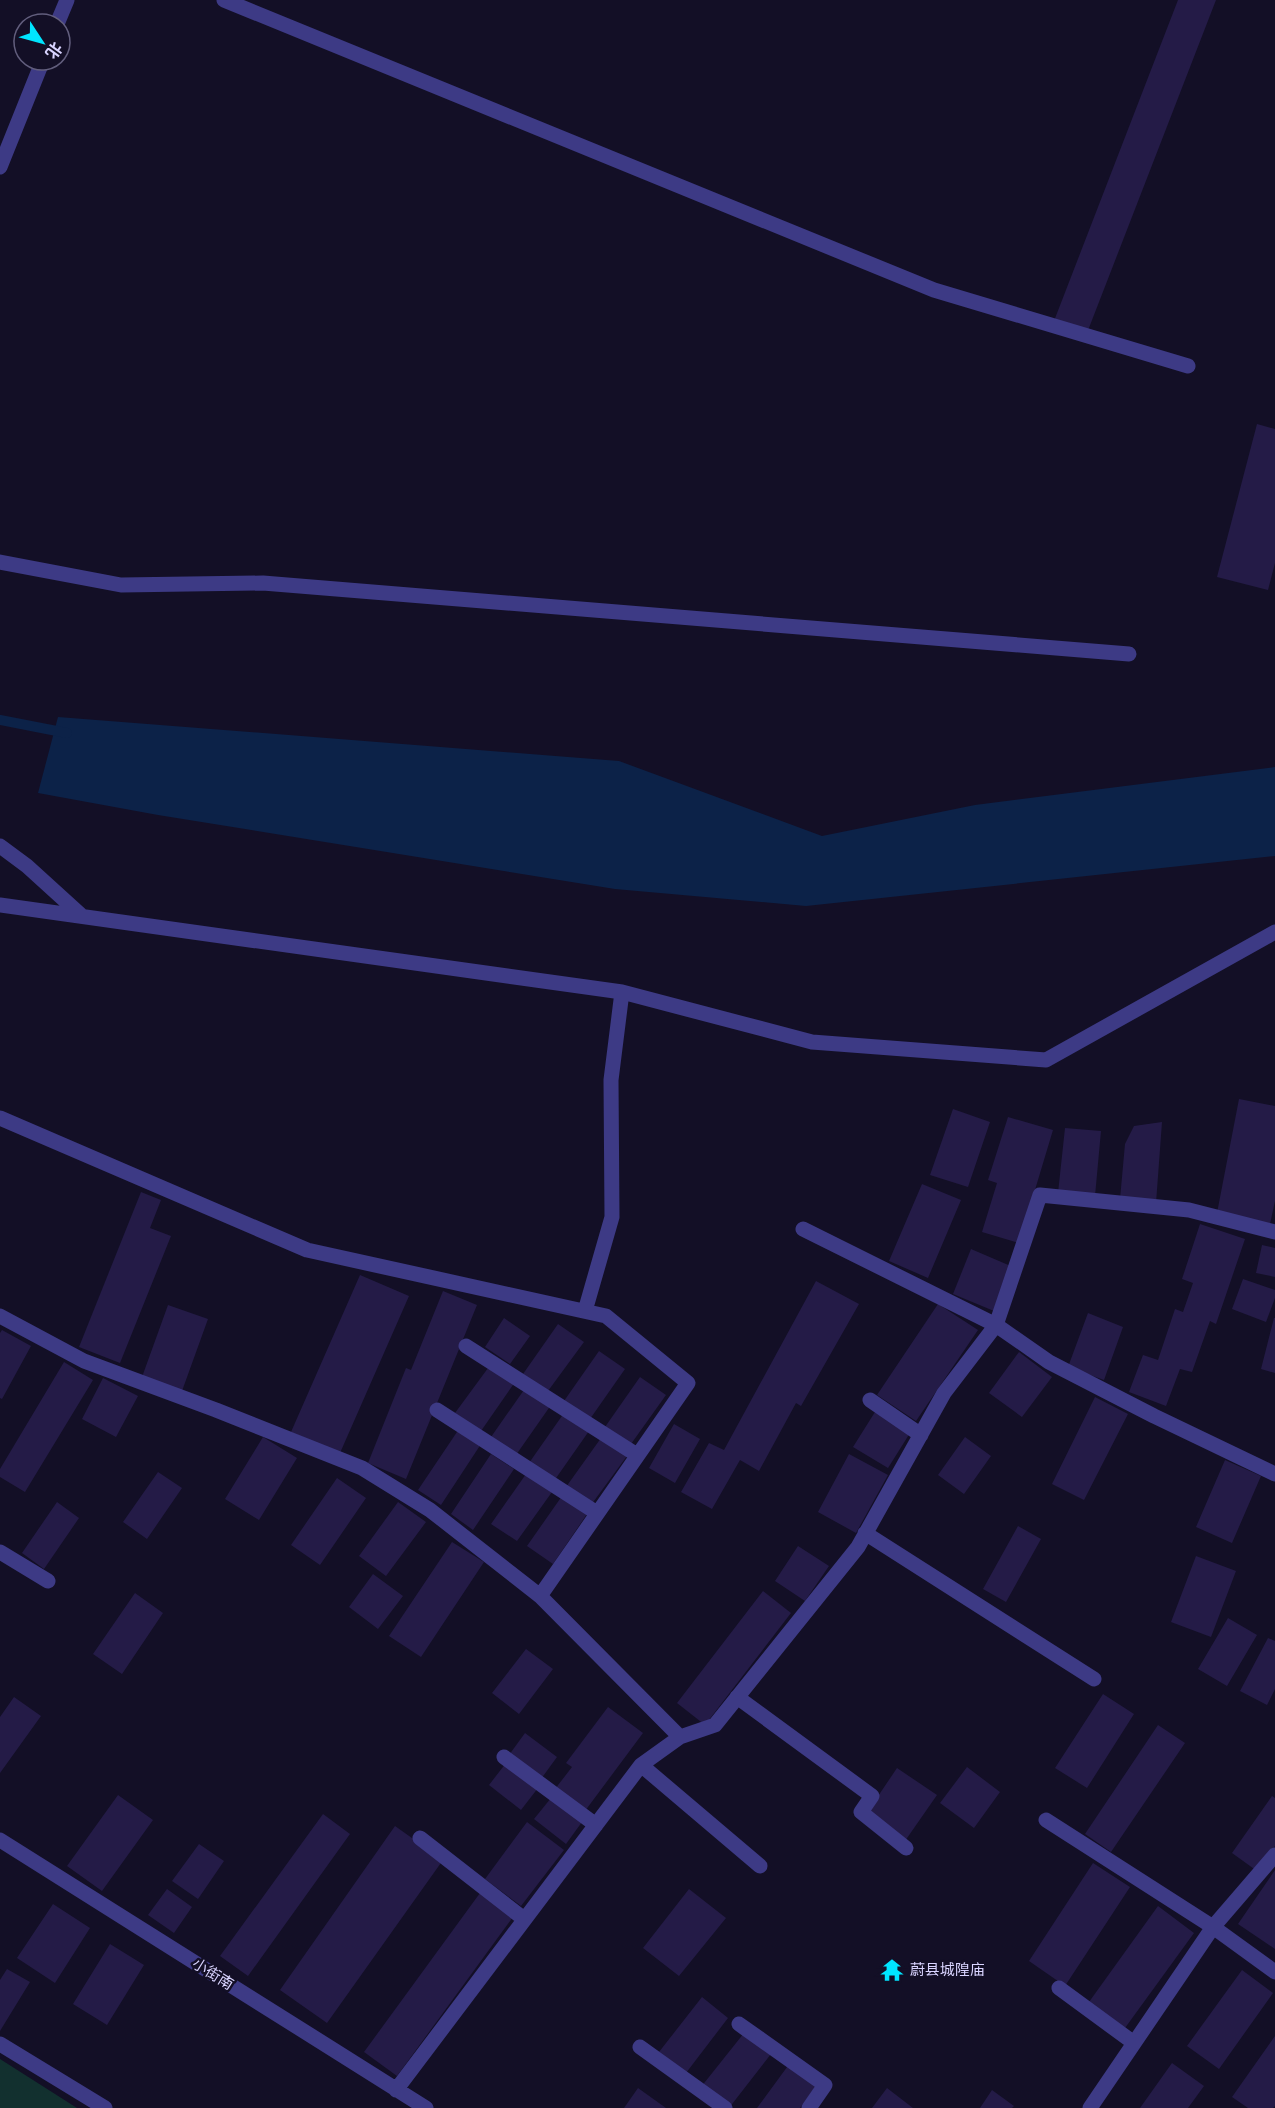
<svg xmlns="http://www.w3.org/2000/svg" width="1275" height="2108" viewBox="0 0 1275 2108" font-family="Mulish,'Noto Sans SC',sans-serif">
	<style>
		.green { fill: #12302f }
		.water { fill: #0c2248 }
		.lines { fill: none; stroke-linecap: round; stroke-linejoin: round }
		.stream { stroke: #0c2248; stroke-width: 10 }
		.building { fill: #241b47 }
		.minor { stroke: #3d3a85; stroke-width: 15 }
		.labels { text-anchor: middle; stroke-width: 5; stroke-linejoin: round; paint-order: stroke }
		.poi-label { font-size: 15px; fill: #d9d4ff; stroke: #130f26; text-anchor: start }
		.street-label { font-size: 15px; fill: #d9d4ff; stroke: #130f26 }
	</style>
	<rect width="100%" height="100%" fill="#130f26"/>
	<path class="green" d="M 0,2059 L 77,2108 L 0,2108 Z"/>
	<path class="water" d="M 58,717 L 619,761 L 822,836 L 975,805 L 1275,767 L 1275,856 L 806,906 L 615,889 L 158,815 L 38,793 Z"/>
	<g class="lines">
		<path class="stream" d="M 0,720 L 67,733"/>
	</g>
	<path class="building" d="M 1178,0 L 1216,0 L 1087,333 L 1054,321 Z
		M 1257,424 L 1275,429 L 1275,563 L 1268,590 L 1217,577 Z
		M 1239,1099 L 1275,1106 L 1275,1201 L 1270,1224 L 1217,1213 Z
		M 953,1109 L 990,1122 L 968,1187 L 930,1175 Z
		M 1008,1117 L 1053,1130 L 1019,1243 L 982,1232 L 997,1183 L 988,1180 Z
		M 1162,1122 L 1156,1203 L 1120,1199 L 1125,1144 L 1134,1126 Z
		M 1065,1128 L 1101,1131 L 1095,1196 L 1058,1193 Z
		M 922,1184 L 961,1200 L 928,1278 L 889,1261 Z
		M 141,1192 L 161,1200 L 150,1228 L 171,1236 L 120,1363 L 79,1347 Z
		M 1200,1224 L 1245,1239 L 1216,1324 L 1210,1321 L 1192,1372 L 1180,1369 L 1166,1406 L 1129,1392 L 1143,1355 L 1158,1360 L 1175,1309 L 1183,1312 L 1193,1283 L 1182,1279 Z
		M 1262,1245 L 1275,1248 L 1275,1277 L 1256,1273 Z
		M 971,1249 L 1013,1267 L 994,1311 L 953,1294 Z
		M 360,1275 L 409,1296 L 340,1453 L 291,1432 Z
		M 1243,1279 L 1275,1290 L 1275,1298 L 1266,1322 L 1232,1309 Z
		M 816,1281 L 859,1304 L 801,1406 L 796,1403 L 759,1471 L 740,1460 L 712,1509 L 681,1492 L 709,1443 L 724,1450 Z
		M 443,1291 L 477,1305 L 406,1479 L 368,1463 L 406,1368 L 411,1370 Z
		M 938,1304 L 978,1330 L 916,1421 L 877,1395 Z
		M 168,1305 L 208,1319 L 182,1391 L 142,1377 Z
		M 1088,1313 L 1123,1327 L 1104,1380 L 1068,1367 Z
		M 504,1318 L 530,1336 L 510,1364 L 485,1347 Z
		M 1274,1318 L 1275,1318 L 1275,1373 L 1261,1369 Z
		M 558,1324 L 584,1342 L 548,1391 L 523,1374 Z
		M 2,1330 L 31,1346 L 2,1399 L 0,1398 L 0,1333 Z
		M 599,1351 L 625,1369 L 590,1419 L 564,1401 Z
		M 1019,1352 L 1052,1377 L 1022,1417 L 989,1393 Z
		M 64,1362 L 93,1380 L 25,1492 L 0,1477 L 0,1469 Z
		M 491,1364 L 515,1382 L 481,1431 L 455,1413 Z
		M 640,1377 L 666,1395 L 631,1444 L 605,1427 Z
		M 103,1378 L 138,1396 L 116,1437 L 82,1419 Z
		M 526,1387 L 551,1405 L 516,1455 L 491,1437 Z
		M 1095,1397 L 1128,1414 L 1084,1500 L 1052,1484 Z
		M 875,1412 L 910,1433 L 888,1468 L 853,1447 Z
		M 564,1413 L 589,1431 L 554,1481 L 529,1463 Z
		M 674,1424 L 700,1439 L 675,1483 L 649,1468 Z
		M 459,1429 L 481,1444 L 441,1505 L 418,1490 Z
		M 263,1437 L 297,1458 L 259,1520 L 225,1499 Z
		M 965,1437 L 991,1456 L 964,1494 L 938,1475 Z
		M 601,1438 L 627,1456 L 591,1505 L 566,1487 Z
		M 491,1454 L 514,1469 L 473,1530 L 451,1514 Z
		M 849,1454 L 888,1475 L 856,1533 L 818,1512 Z
		M 1225,1460 L 1261,1476 L 1232,1543 L 1196,1527 Z
		M 158,1472 L 182,1488 L 147,1539 L 123,1522 Z
		M 526,1474 L 552,1492 L 517,1541 L 491,1524 Z
		M 337,1478 L 366,1498 L 320,1565 L 291,1545 Z
		M 562,1496 L 587,1514 L 553,1564 L 527,1546 Z
		M 57,1502 L 79,1518 L 44,1569 L 22,1553 Z
		M 398,1502 L 426,1522 L 386,1576 L 359,1556 Z
		M 1018,1526 L 1041,1539 L 1006,1602 L 983,1589 Z
		M 452,1542 L 484,1562 L 421,1657 L 389,1636 Z
		M 798,1546 L 829,1566 L 805,1601 L 775,1581 Z
		M 1196,1556 L 1236,1571 L 1211,1637 L 1171,1622 Z
		M 373,1574 L 403,1596 L 378,1629 L 349,1607 Z
		M 763,1591 L 791,1613 L 705,1725 L 677,1703 Z
		M 135,1593 L 163,1613 L 122,1674 L 93,1654 Z
		M 1228,1618 L 1257,1635 L 1227,1686 L 1198,1669 Z
		M 1268,1638 L 1275,1641 L 1275,1689 L 1267,1705 L 1240,1691 Z
		M 526,1649 L 553,1669 L 519,1714 L 492,1693 Z
		M 1103,1694 L 1134,1714 L 1087,1788 L 1055,1768 Z
		M 14,1697 L 41,1716 L 0,1773 L 0,1717 Z
		M 608,1707 L 643,1733 L 585,1811 L 555,1789 L 572,1767 L 566,1763 Z
		M 1158,1725 L 1185,1743 L 1111,1852 L 1085,1834 Z
		M 525,1733 L 557,1757 L 541,1779 L 509,1755 Z
		M 506,1763 L 538,1788 L 521,1810 L 489,1785 Z
		M 967,1767 L 1000,1792 L 974,1828 L 940,1803 Z
		M 897,1768 L 937,1795 L 905,1841 L 866,1814 Z
		M 118,1795 L 153,1820 L 102,1891 L 67,1866 Z
		M 1272,1796 L 1275,1798 L 1275,1846 L 1257,1871 L 1232,1853 Z
		M 551,1798 L 582,1822 L 566,1844 L 534,1819 Z
		M 323,1814 L 350,1834 L 248,1976 L 220,1956 Z
		M 527,1822 L 564,1850 L 521,1906 L 485,1879 Z
		M 395,1826 L 443,1860 L 327,2023 L 280,1990 Z
		M 199,1844 L 224,1861 L 198,1899 L 172,1881 Z
		M 1093,1863 L 1130,1887 L 1065,1986 L 1029,1961 Z
		M 1275,1870 L 1275,1949 L 1238,1924 Z
		M 167,1889 L 192,1907 L 174,1933 L 148,1915 Z
		M 689,1889 L 726,1918 L 679,1976 L 643,1948 Z
		M 480,1893 L 513,1917 L 397,2076 L 364,2052 Z
		M 53,1904 L 90,1928 L 55,1983 L 17,1958 Z
		M 1158,1906 L 1194,1933 L 1125,2028 L 1089,2002 Z
		M 110,1944 L 144,1965 L 107,2025 L 73,2004 Z
		M 7,1969 L 30,1982 L 0,2031 L 0,1980 Z
		M 1242,1970 L 1273,1993 L 1219,2069 L 1187,2046 Z
		M 702,1997 L 728,2018 L 686,2073 L 659,2052 Z
		M 744,2033 L 771,2054 L 729,2108 L 701,2087 Z
		M 1275,2036 L 1275,2106 L 1273,2108 L 1248,2108 L 1232,2097 Z
		M 790,2063 L 818,2083 L 800,2108 L 757,2108 Z
		M 1172,2063 L 1204,2086 L 1188,2108 L 1140,2108 Z
		M 638,2088 L 666,2108 L 624,2108 Z
		M 887,2088 L 913,2108 L 872,2108 Z
		M 992,2090 L 1014,2106 L 1012,2108 L 980,2108 Z"/>
	<g class="lines">
		<path class="minor" d="M 224,0 L 934,290 L 1188,366
			M 57,24 L 67,0
			M 0,167 L 43,60
			M 0,562 L 121,585 L 263,583 L 1129,654
			M 0,846 L 27,866 L 82,916
			M 0,905 L 622,992 L 812,1042 L 1046,1060 L 1275,932
			M 0,1118 L 307,1250 L 606,1316 L 688,1383 L 540,1596 L 680,1737
			M 803,1229 L 996,1325 L 1049,1362 L 1154,1416 L 1275,1474
			M 585,1311 L 612,1217 L 611,1080 L 622,992
			M 0,1316 L 84,1361 L 216,1410 L 362,1468 L 430,1510 L 540,1596
			M 466,1346 L 637,1455
			M 870,1400 L 921,1435
			M 437,1410 L 597,1513
			M 865,1533 L 1094,1679
			M 0,1552 L 48,1581
			M 737,1697 L 872,1796 L 861,1812 L 906,1848
			M 504,1757 L 596,1825
			M 641,1765 L 760,1866
			M 1046,1820 L 1213,1927 L 1275,1972
			M 420,1838 L 524,1919
			M 0,1840 L 426,2108
			M 1059,1988 L 1134,2043
			M 739,2024 L 825,2085 L 809,2108
			M 0,2044 L 105,2108
			M 640,2047 L 725,2108
			M 396,2090 L 641,1765 L 680,1737 L 715,1725 L 858,1547 L 944,1393 L 996,1325 L 1040,1195 L 1189,1210 L 1275,1232
			M 1090,2108 L 1213,1927 L 1275,1855"/>
	</g>
	<defs>
		<g id="temple-bare" transform="scale(1.8)"><path d="M0-6L5-2H3V0L6.5 2.5H4V6H1.5V3h-3V6H-4V2.5H-6.5L-3 0V-2H-5Z" fill="#00e5ff" stroke="#130f26" stroke-width="2.5" paint-order="stroke"/></g>
	</defs>
	<g fill-rule="evenodd">
		<use href="#temple-bare" x="892" y="1970"/>
	</g>
	<g class="labels">
		<g class="poi-label">
			<text x="910" y="1975">蔚县城隍庙</text>
		</g>
		<g class="street-label">
			<text transform="translate(213 1974) rotate(32)" y="5">小街南</text>
		</g>
	</g>
	<g transform="translate(42 42) rotate(126)"><circle r="28" fill="#130f26" stroke="#625e7d" stroke-width="1.5"/>
	<path d="M0-4.5L10 22L0 15L-10 22Z" fill="#00e5ff"/>
	<text y="-9" font-size="16" font-weight="bold" text-anchor="middle" fill="#d9d4ff">北</text>
	</g>
</svg>
